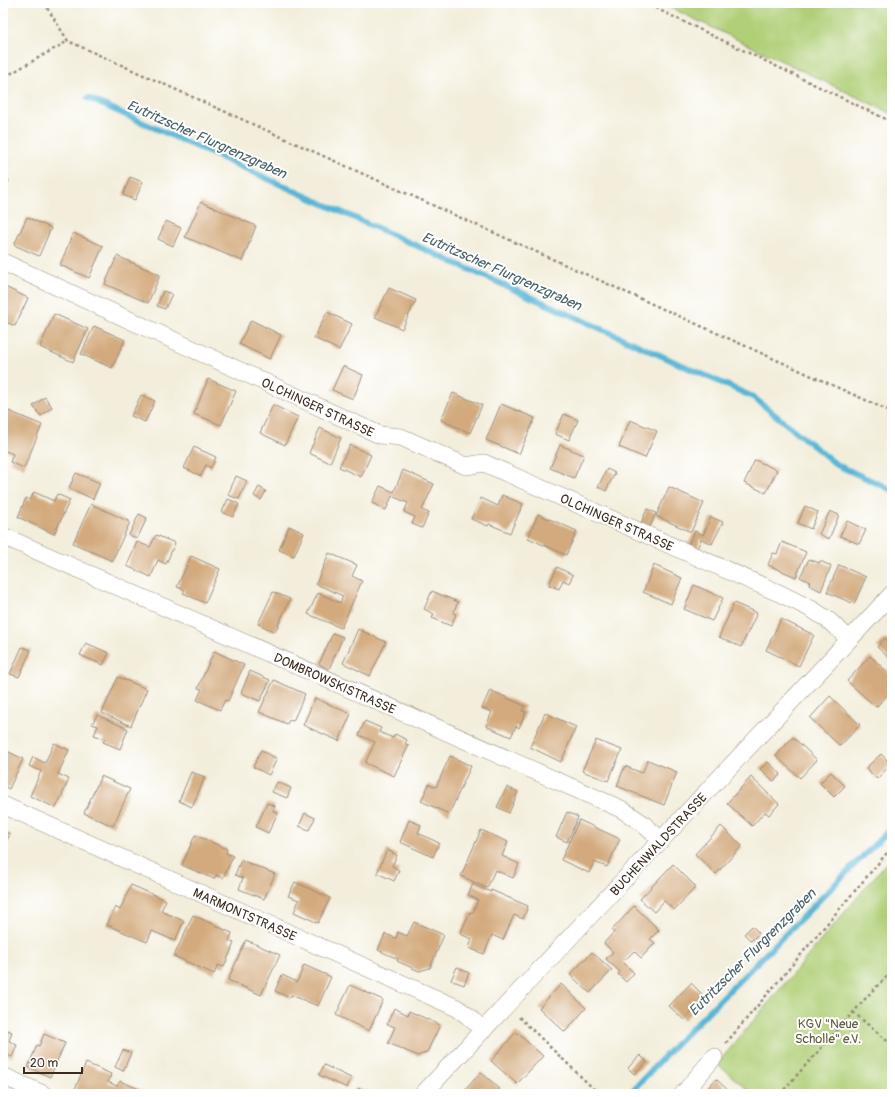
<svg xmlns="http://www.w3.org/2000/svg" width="895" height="1097" viewBox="0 0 895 1097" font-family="Pangolin,sans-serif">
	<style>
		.green { fill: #b0cf77; stroke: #767c4a }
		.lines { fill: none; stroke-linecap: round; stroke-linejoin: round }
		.stream { stroke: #58b5d6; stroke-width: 6 }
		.building { fill: #d3aa7d }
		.minor-casing { stroke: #978c7c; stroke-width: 18 }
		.path { stroke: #978c7c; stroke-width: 2.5; stroke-dasharray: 3 3; stroke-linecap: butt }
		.minor { stroke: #fff; stroke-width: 17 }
		.labels { text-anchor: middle; stroke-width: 4; stroke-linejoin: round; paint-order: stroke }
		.street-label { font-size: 13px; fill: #3b2a1e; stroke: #fff }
		.park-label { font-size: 13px; fill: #5e5c39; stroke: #fff }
		.water-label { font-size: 14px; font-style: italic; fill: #476268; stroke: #fff }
	</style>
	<rect width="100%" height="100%" fill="#fff"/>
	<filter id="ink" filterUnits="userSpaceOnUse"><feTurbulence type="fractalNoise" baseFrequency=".025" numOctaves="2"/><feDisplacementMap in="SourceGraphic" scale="8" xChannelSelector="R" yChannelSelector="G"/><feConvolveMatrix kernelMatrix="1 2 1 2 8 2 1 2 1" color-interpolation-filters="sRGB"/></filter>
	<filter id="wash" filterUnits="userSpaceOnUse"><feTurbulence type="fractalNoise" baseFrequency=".012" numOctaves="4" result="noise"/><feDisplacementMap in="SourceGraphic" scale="16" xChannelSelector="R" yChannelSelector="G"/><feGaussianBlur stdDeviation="0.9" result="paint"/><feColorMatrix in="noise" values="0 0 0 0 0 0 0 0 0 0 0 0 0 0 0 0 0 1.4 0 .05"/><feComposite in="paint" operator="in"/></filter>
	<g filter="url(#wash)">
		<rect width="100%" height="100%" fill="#f3eedb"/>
		<path class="green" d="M 661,3 L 892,3 L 892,114 Z
			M 892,856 L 892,1094 L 753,1094 L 717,1064 Z"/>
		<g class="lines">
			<path class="stream" d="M 88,98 L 753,397 L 837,465 L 892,490
				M 629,1094 L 679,1041 L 892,827"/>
		</g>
		<g id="blocks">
			<path class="building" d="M 3,177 L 9,180 L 3,192 Z
				M 130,177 L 143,182 L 135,200 L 123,195 Z
				M 201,202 L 256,226 L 242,261 L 185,237 Z
				M 27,217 L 51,228 L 39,256 L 14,245 Z
				M 166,221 L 181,228 L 173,246 L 158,239 Z
				M 73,233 L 103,246 L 89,278 L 60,265 Z
				M 117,256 L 160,275 L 148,303 L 105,284 Z
				M 3,286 L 28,298 L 15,326 L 3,321 Z
				M 389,288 L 416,300 L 402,329 L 375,317 Z
				M 163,291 L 172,294 L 165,309 L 157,306 Z
				M 327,312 L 352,324 L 339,350 L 314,338 Z
				M 54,314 L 88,329 L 73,362 L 40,347 Z
				M 251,320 L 281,335 L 270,359 L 239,344 Z
				M 94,326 L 125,340 L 112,368 L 81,354 Z
				M 343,366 L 363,375 L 353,399 L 332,390 Z
				M 208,379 L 236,391 L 221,425 L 194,414 Z
				M 453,393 L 482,405 L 470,433 L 441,420 Z
				M 141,395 L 155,401 L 145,422 L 131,416 Z
				M 45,397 L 52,407 L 41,416 L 33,406 Z
				M 501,404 L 535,418 L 519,454 L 486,440 Z
				M 273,405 L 298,417 L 285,445 L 260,433 Z
				M 4,409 L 42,425 L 24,468 L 10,462 L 13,454 L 3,450 L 3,412 Z
				M 564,414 L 578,420 L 569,440 L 555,434 Z
				M 630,420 L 657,431 L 645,458 L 619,447 Z
				M 320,428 L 341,438 L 330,463 L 309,453 Z
				M 350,445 L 371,455 L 361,477 L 339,467 Z
				M 560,445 L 584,455 L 574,478 L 550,468 Z
				M 194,447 L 216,457 L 211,468 L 206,465 L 201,476 L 184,468 Z
				M 755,460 L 777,470 L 766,493 L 744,483 Z
				M 607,469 L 615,473 L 606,491 L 598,487 Z
				M 403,470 L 434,484 L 422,510 L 429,513 L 422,528 L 412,524 L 415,517 L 404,512 L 408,503 L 392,496 L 386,510 L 372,503 L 380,486 L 394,492 Z
				M 76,473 L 100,483 L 93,499 L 69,488 Z
				M 236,476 L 247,481 L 239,499 L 228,495 Z
				M 259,487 L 266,491 L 261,500 L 254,496 Z
				M 669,487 L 704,503 L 691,532 L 656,516 Z
				M 34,492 L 54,501 L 57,494 L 70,500 L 54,534 L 18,517 L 26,498 L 30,500 Z
				M 502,495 L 523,504 L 510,533 L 489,524 L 488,526 L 471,519 L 481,498 L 498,506 Z
				M 228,499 L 239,504 L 233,517 L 222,512 Z
				M 91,504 L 130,522 L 112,561 L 73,543 Z
				M 805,506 L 818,512 L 811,529 L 798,523 Z
				M 647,509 L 656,513 L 650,527 L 641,523 Z
				M 830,511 L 839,515 L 829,539 L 819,534 Z
				M 139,514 L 147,518 L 137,539 L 129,535 Z
				M 538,514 L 577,531 L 566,555 L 528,538 Z
				M 711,517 L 723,522 L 712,544 L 701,539 L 697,549 L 688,545 L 695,531 L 703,535 Z
				M 847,521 L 866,530 L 859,544 L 840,536 Z
				M 289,526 L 304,533 L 294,556 L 279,550 Z
				M 156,535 L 175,543 L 166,564 L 158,560 L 151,577 L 127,566 L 137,542 L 150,547 Z
				M 782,542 L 806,552 L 796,577 L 768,565 L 773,553 L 777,554 Z
				M 329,553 L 357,565 L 352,576 L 362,581 L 341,628 L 308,614 L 318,593 L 340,603 L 343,596 L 316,584 Z
				M 191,556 L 220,569 L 205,603 L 183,593 L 185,590 L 177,587 Z
				M 809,559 L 819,563 L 820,561 L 831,566 L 821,591 L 809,585 L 810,582 L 800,577 Z
				M 654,565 L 682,578 L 671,604 L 643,592 Z
				M 839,565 L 866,577 L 854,604 L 827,592 Z
				M 557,567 L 573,575 L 569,583 L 563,580 L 559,589 L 549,585 Z
				M 694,585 L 723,598 L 712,621 L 684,609 Z
				M 432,591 L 458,602 L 453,613 L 456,614 L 451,626 L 432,618 L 434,614 L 424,609 Z
				M 273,592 L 290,599 L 275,632 L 258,624 Z
				M 734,603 L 757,613 L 741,647 L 719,637 Z
				M 781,619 L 814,635 L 799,666 L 766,650 Z
				M 358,629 L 386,642 L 370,676 L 343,663 Z
				M 333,633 L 343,637 L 329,669 L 319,664 Z
				M 885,638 L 892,645 L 892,661 L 877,647 Z
				M 86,643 L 109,653 L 103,665 L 80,655 Z
				M 22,647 L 31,650 L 19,677 L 10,674 Z
				M 214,651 L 244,665 L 228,701 L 225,700 L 220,710 L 197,700 L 202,689 L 198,688 Z
				M 870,656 L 892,676 L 892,690 L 876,707 L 847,681 Z
				M 250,671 L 270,680 L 260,701 L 241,693 Z
				M 118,677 L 147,689 L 131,726 L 102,713 Z
				M 274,680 L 305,694 L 293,721 L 289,720 L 287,724 L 259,712 Z
				M 490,690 L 525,706 L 522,711 L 526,712 L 519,728 L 516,726 L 511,737 L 486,726 L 492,712 L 482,708 Z
				M 830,696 L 860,725 L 840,746 L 810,718 Z
				M 315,698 L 351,714 L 339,741 L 303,725 Z
				M 545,713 L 576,727 L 561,762 L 530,747 Z
				M 97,715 L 128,729 L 120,749 L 103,742 L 105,739 L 94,735 L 98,726 L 92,724 Z
				M 365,721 L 381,728 L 379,732 L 393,738 L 395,734 L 407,740 L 405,744 L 409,745 L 394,776 L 365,763 L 375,742 L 359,735 Z
				M 793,737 L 817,760 L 800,778 L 776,756 Z
				M 596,740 L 622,750 L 608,781 L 582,771 Z
				M 54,743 L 69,750 L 58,774 L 69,779 L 56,808 L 30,796 L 41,771 L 29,766 L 33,757 L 45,763 Z
				M 3,749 L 23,759 L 9,789 L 3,786 Z
				M 261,750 L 277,759 L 269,775 L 253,767 Z
				M 881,754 L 891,764 L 877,779 L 866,768 Z
				M 450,756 L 471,766 L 449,814 L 421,801 L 429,784 L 436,787 Z
				M 648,760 L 677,772 L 664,805 L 617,786 L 625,766 L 642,773 Z
				M 768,762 L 781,774 L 774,781 L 760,769 Z
				M 191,772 L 205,777 L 192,807 L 179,801 Z
				M 831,772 L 845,786 L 834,797 L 820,783 Z
				M 101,776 L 130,789 L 113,826 L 84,813 Z
				M 751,777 L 779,804 L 769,815 L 765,812 L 752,826 L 727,803 Z
				M 277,782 L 291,788 L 287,798 L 272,792 Z
				M 507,787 L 518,792 L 509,813 L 497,807 Z
				M 267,803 L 275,806 L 273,811 L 278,813 L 268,833 L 256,827 Z
				M 567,812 L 578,817 L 567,842 L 556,837 Z
				M 305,813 L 315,818 L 309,830 L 299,826 Z
				M 409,820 L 421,825 L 418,833 L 439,843 L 433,857 L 400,842 Z
				M 579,820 L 620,839 L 607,867 L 594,862 L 589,873 L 561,860 Z
				M 721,826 L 742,846 L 716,874 L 695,854 Z
				M 481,830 L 508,842 L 502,856 L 519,864 L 513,878 L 495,870 L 487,888 L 461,876 Z
				M 3,831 L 10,834 L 3,849 Z
				M 195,835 L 227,849 L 226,853 L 233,856 L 223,878 L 216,875 L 214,879 L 182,865 Z
				M 387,850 L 397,855 L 392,866 L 399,870 L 394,881 L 377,873 Z
				M 241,860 L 275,874 L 264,899 L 239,889 L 243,878 L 235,875 Z
				M 673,864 L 696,887 L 674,910 L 664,901 L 654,912 L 640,899 Z
				M 295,882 L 330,898 L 318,923 L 294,912 L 299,900 L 288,896 Z
				M 473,884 L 491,892 L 491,890 L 528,906 L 523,919 L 514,915 L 503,940 L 492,935 L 484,954 L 469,948 L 472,939 L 460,934 L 470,912 L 473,913 L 478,900 L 468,895 Z
				M 131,885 L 166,900 L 161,911 L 184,921 L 175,941 L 152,931 L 147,942 L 107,925 L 115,907 L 120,910 Z
				M 634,906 L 659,930 L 650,939 L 655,943 L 641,958 L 634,951 L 623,962 L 634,973 L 626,982 L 618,974 L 620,972 L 606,959 L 613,952 L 604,943 L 614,932 L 612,930 Z
				M 193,915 L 232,933 L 229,941 L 234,943 L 224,967 L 218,965 L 214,974 L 174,956 Z
				M 414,922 L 444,935 L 430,968 L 419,971 L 397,961 L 398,959 L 378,950 L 385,934 L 396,938 L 398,932 L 407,936 Z
				M 752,926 L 759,933 L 751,941 L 744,934 Z
				M 246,940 L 280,955 L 261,995 L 228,980 Z
				M 592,952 L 612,970 L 590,993 L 570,975 Z
				M 304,965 L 331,977 L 318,1006 L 291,995 L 290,998 L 275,991 L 282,975 L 297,982 Z
				M 457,967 L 469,973 L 464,985 L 451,980 Z
				M 691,983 L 706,998 L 684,1020 L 669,1006 Z
				M 561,984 L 586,1008 L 565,1032 L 539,1008 Z
				M 350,985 L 383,1000 L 369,1031 L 336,1015 Z
				M 394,1008 L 408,1015 L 409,1011 L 440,1025 L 427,1052 L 418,1056 L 388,1043 L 395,1027 L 387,1024 Z
				M 3,1028 L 12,1032 L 9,1041 L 17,1045 L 12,1057 L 3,1053 Z
				M 516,1032 L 543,1056 L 517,1084 L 491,1061 Z
				M 44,1034 L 65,1043 L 50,1077 L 28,1067 L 37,1045 L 39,1046 Z
				M 123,1050 L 131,1053 L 123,1071 L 115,1067 Z
				M 640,1055 L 647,1062 L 634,1074 L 628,1068 Z
				M 86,1063 L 111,1074 L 108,1082 L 117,1086 L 120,1081 L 151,1094 L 87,1094 L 75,1089 Z
				M 324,1065 L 351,1078 L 347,1088 L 319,1075 Z
				M 481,1072 L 500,1089 L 496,1094 L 472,1094 L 466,1089 Z
				M 716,1079 L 732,1094 L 702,1094 Z
				M 358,1088 L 372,1094 L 355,1094 Z"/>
		</g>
	</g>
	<g filter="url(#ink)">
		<use href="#blocks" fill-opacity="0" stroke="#978c7c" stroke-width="1"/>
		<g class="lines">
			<g class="minor-casing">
				<path id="minor" d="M 3,262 L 380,435 L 401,437 L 466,466 L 484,463 L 781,594 L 813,610 L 828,620 L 849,639
					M 3,536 L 621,809 L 642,823 L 661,840
					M 3,805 L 457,1008 L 468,1016 L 483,1030
					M 3,1076 L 43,1094
					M 423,1094 L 892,594
					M 683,1094 L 714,1057"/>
			</g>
			<path class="path" d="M 44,3 L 68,41 L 892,412
				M 645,3 L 892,122
				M 3,83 L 10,74 L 68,41
				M 853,1012 L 892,1045
				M 519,1017 L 599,1094
				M 726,1043 L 892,847
				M 780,1094 L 874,989 L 892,972"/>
			<use href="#minor" class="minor"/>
		</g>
	</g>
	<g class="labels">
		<g class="street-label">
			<text transform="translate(318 407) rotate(25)" y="5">OLCHINGER STRASSE</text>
			<text transform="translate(617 522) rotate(24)" y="5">OLCHINGER STRASSE</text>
			<text transform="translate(335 683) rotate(24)" y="5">DOMBROWSKISTRASSE</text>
			<text transform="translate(658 844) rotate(-47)" y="5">BUCHENWALDSTRASSE</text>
			<text transform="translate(245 914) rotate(24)" y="5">MARMONTSTRASSE</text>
		</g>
		<g class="park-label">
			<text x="828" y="1028">KGV "Neue<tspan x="828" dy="15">Scholle" e.V.</tspan></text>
		</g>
		<g class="water-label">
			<text transform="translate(207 139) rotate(24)" y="5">Eutritzscher Flurgrenzgraben</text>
			<text transform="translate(502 271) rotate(24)" y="5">Eutritzscher Flurgrenzgraben</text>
			<text transform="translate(752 952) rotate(-45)" y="5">Eutritzscher Flurgrenzgraben</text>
		</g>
	</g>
	<rect width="895" height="1097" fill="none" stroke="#fff" stroke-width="16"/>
	<path d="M24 1067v6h58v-6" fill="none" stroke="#3b2a1e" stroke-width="2"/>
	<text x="30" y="1067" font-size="12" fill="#3b2a1e" stroke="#ffffff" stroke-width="3" paint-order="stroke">20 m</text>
</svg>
